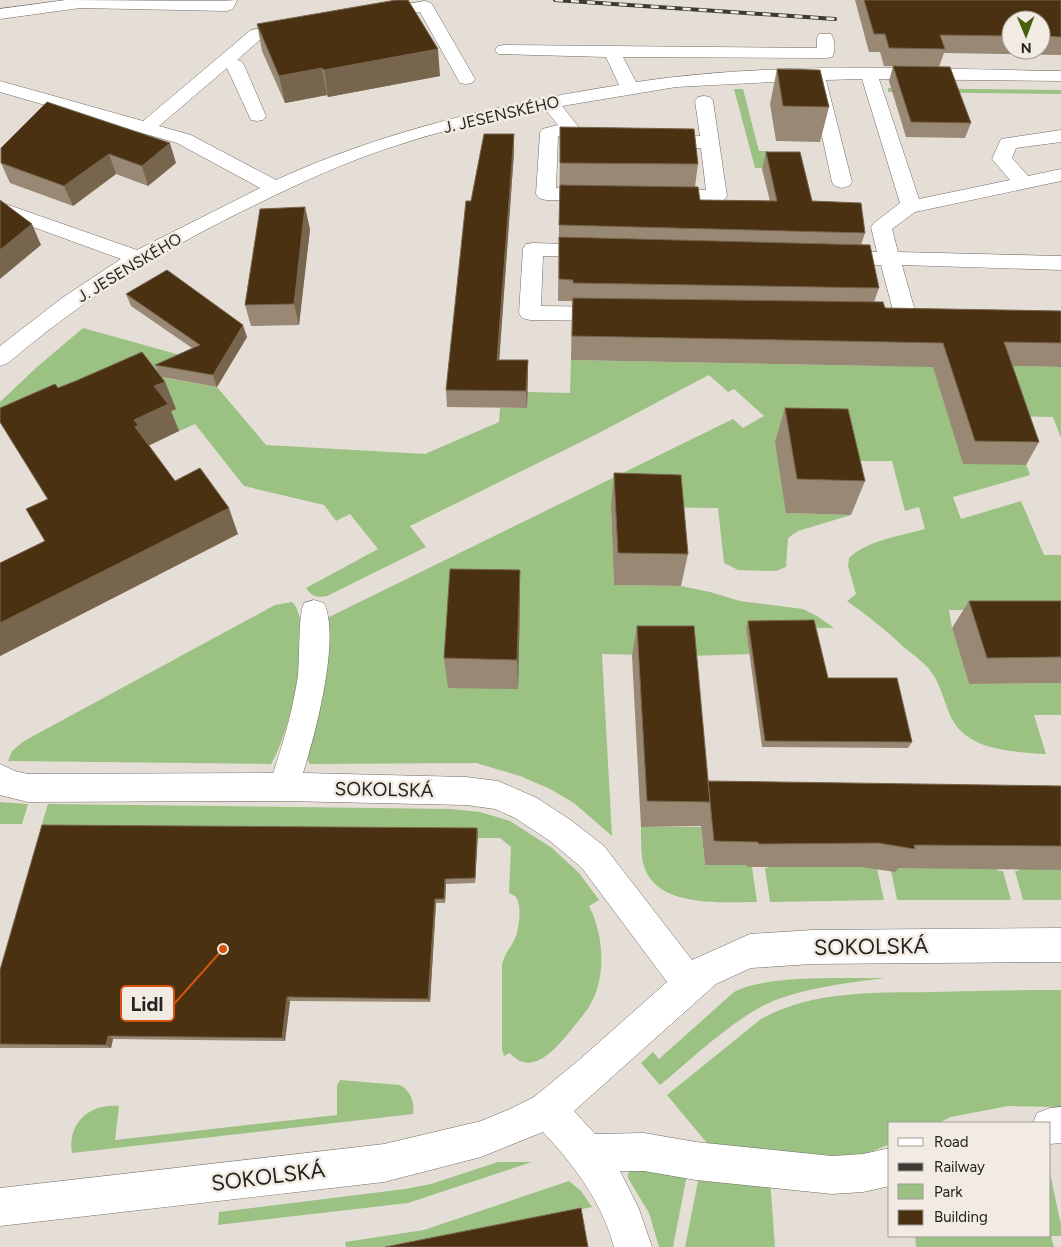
<svg xmlns="http://www.w3.org/2000/svg" width="1061" height="1247" viewBox="0 0 1061 1247" font-family="Figtree,sans-serif">
	<style>
		.green { fill: #9bc183 }
		.lines { fill: none; stroke-linecap: round; stroke-linejoin: round }
		.minor-casing { stroke: #726b65; stroke-width: 1 }
		.minor { fill: #fff; fill-rule: evenodd }
		.rail-casing { stroke: #3c3936; stroke-width: 4 }
		.rail { stroke: #f2ebe3; stroke-width: 2.5; stroke-dasharray: 8; stroke-linecap: butt }
		.wall { fill: #988874; fill-rule: evenodd }
		.shaded-wall { fill: #78654d }
		.building { fill: #4a3112; stroke: #78654d }
		.labels { text-anchor: middle; stroke-width: 5; stroke-linejoin: round; paint-order: stroke }
		.far-street-label { font-size: 16px; fill: #252320; stroke: #f2ebe3 }
		.street-label { font-size: 19px; fill: #252320; stroke: #f2ebe3 }
		.near-street-label { font-size: 22px; fill: #252320; stroke: #f2ebe3 }
		.leader { fill: none; stroke: #d4540e; stroke-width: 2 }
		.callout-dot { fill: #d4540e; stroke: #f2ebe3; stroke-width: 2 }
		.callout { fill: #f2ebe3; stroke: #d4540e; stroke-width: 2 }
		.callout-label { font-size: 20px; text-anchor: middle; font-weight: bold; fill: #252320 }
	</style>
	<rect width="100%" height="100%" fill="#e5ded6"/>
	<path class="green" d="M 888,88 L 1061,90 L 1061,94 L 888,92 Z
		M 734,89 L 743,89 L 759,151 L 769,151 L 772,168 L 755,168 Z
		M 83,328 L 180,355 L 166,378 L 217,387 L 266,445 L 425,454 L 499,422 L 500,408 L 526,408 L 527,392 L 570,393 L 571,360 L 881,366 L 881,363 L 1061,367 L 1061,438 L 1053,417 L 1009,416 L 1030,475 L 953,497 L 961,519 L 1021,501 L 1044,555 L 1061,555 L 1061,609 L 949,610 L 952,628 L 969,684 L 1061,683 L 1061,715 L 1034,715 L 1046,754 C 1017,752 973,751 955,724 C 944,707 943,686 929,669 C 923,662 914,655 906,649 C 887,631 868,616 847,601 L 856,594 L 848,566 L 849,558 C 868,540 900,536 925,529 L 919,507 L 905,511 L 892,461 L 840,461 L 786,513 L 851,515 L 798,531 L 788,538 L 786,567 L 776,571 L 738,570 L 724,563 L 718,508 L 611,507 L 614,585 L 681,586 L 710,592 L 740,601 L 803,609 L 817,616 L 834,628 L 746,627 L 750,654 L 687,656 L 602,654 L 612,836 L 574,803 L 550,789 L 520,776 L 476,763 L 310,764 L 308,761 L 309,750 L 327,618 L 733,419 L 743,428 L 764,416 L 734,389 L 728,392 L 709,375 L 593,436 L 410,526 L 426,547 L 327,596 C 316,598 313,597 306,588 L 378,549 L 350,514 L 336,521 L 324,505 L 244,486 L 195,424 L 179,431 L 165,413 L 0,413 L 0,402 L 37,367 Z
		M 292,602 C 317,625 288,738 271,764 L 8,761 L 12,751 L 24,741 L 275,605 Z
		M 0,802 L 28,804 L 22,824 L 0,824 Z
		M 48,804 L 451,809 L 480,812 L 510,821 L 552,848 L 579,873 L 599,900 L 589,906 C 602,931 606,967 595,995 C 590,1008 580,1019 571,1030 C 558,1046 532,1079 510,1053 L 504,1056 L 502,1049 L 502,965 C 505,951 512,947 516,936 C 519,927 522,906 516,897 C 514,895 511,894 509,893 L 511,847 L 500,838 L 478,838 L 477,833 L 40,830 Z
		M 641,827 L 701,827 L 705,865 L 747,865 L 747,867 L 752,867 L 757,902 C 719,902 650,909 642,858 C 641,848 641,837 641,827 Z
		M 768,866 L 873,867 L 877,869 L 884,900 L 770,902 L 765,868 L 768,868 Z
		M 894,867 L 997,868 L 998,871 L 1003,871 L 1011,900 L 897,900 L 891,870 Z
		M 1019,868 L 1061,870 L 1061,900 L 1023,900 L 1015,871 L 1019,871 Z
		M 885,978 C 848,983 808,987 773,1001 C 734,1018 693,1058 660,1085 L 641,1063 L 653,1052 L 659,1059 L 734,992 C 769,974 844,979 885,978 Z
		M 1061,990 L 1061,1107 L 1008,1106 L 951,1117 L 938,1123 L 890,1123 L 890,1144 L 856,1158 L 712,1149 L 667,1095 L 761,1019 C 814,990 873,993 932,992 C 975,991 1018,990 1061,990 Z
		M 340,1080 L 400,1085 C 411,1091 415,1103 413,1114 L 72,1153 C 67,1123 90,1103 119,1106 L 115,1140 L 337,1115 L 337,1085 Z
		M 498,1162 L 532,1162 L 408,1203 L 218,1225 L 219,1212 L 405,1189 L 431,1184 Z
		M 631,1169 L 687,1175 L 673,1247 L 659,1247 L 649,1213 L 628,1178 L 628,1174 Z
		M 1050,1173 L 1061,1225 L 1061,1236 L 1051,1236 L 1054,1247 L 916,1247 L 915,1236 L 1050,1236 Z
		M 699,1176 L 770,1180 L 775,1247 L 685,1247 Z
		M 569,1181 L 581,1191 L 592,1207 L 391,1247 L 346,1247 L 345,1242 L 424,1230 Z"/>
	<g class="lines">
		<g class="minor-casing">
			<path id="minor" d="M 66,0 L 221,1 L 237,0 L 233,9 L 227,11 L 80,8 L 0,19 L 0,9 Z
				M 425,1 L 431,3 L 433,6 L 475,79 L 472,83 L 466,84 L 460,83 L 420,12 L 376,19 L 370,17 L 368,14 L 370,11 L 376,9 Z
				M 294,22 L 300,23 L 302,27 L 300,31 L 262,38 L 237,60 L 241,61 L 244,65 L 266,116 L 263,120 L 257,121 L 251,120 L 227,68 L 159,126 L 191,135 L 276,180 C 385,130 501,104 619,85 L 606,57 L 498,54 L 495,50 L 498,46 L 504,45 L 817,48 L 817,38 L 819,34 L 831,34 C 835,40 836,51 832,57 L 826,58 L 623,57 L 636,82 C 776,61 920,69 1061,71 L 1061,81 L 879,79 L 919,199 L 1010,180 L 992,159 L 1001,139 L 1061,130 L 1061,142 L 1016,148 L 1012,158 L 1028,176 L 1061,169 L 1061,181 L 915,212 L 892,229 L 898,252 L 1061,256 L 1061,270 L 902,265 L 915,311 L 941,313 L 944,318 L 941,323 C 928,327 911,327 898,323 L 895,318 L 881,265 L 835,264 L 828,262 L 825,257 L 828,252 L 835,250 L 877,252 L 871,227 L 874,223 L 900,203 L 862,79 L 826,80 L 852,182 L 849,186 L 842,188 L 835,186 L 832,182 L 810,80 L 676,87 L 562,106 L 585,135 L 608,137 L 610,141 L 608,145 C 599,147 582,149 574,144 C 571,142 568,138 566,135 L 558,136 L 556,188 L 604,191 L 607,195 L 604,199 L 597,201 L 546,200 L 539,198 L 536,194 L 540,133 L 542,129 L 558,125 L 545,109 C 496,118 446,129 398,145 C 350,160 304,181 259,203 C 164,249 88,295 8,363 L 0,366 L 0,346 L 62,298 L 121,259 L 0,215 L 0,202 L 137,250 L 260,188 L 177,143 L 0,92 L 0,81 L 143,121 L 251,30 Z
				M 704,96 L 710,97 L 713,101 L 727,196 L 724,200 L 717,202 L 663,202 L 656,200 L 653,196 L 656,192 L 663,190 L 706,190 L 701,148 L 659,148 L 652,146 L 650,142 L 652,138 L 700,136 L 695,101 L 698,97 Z
				M 533,243 L 597,245 L 604,246 L 607,251 L 604,256 L 597,257 L 543,256 L 541,306 L 610,307 L 618,309 L 621,314 L 618,319 L 610,321 L 530,320 L 522,318 L 519,313 L 523,249 L 526,244 Z
				M 314,600 L 324,603 C 341,638 315,736 303,773 L 466,777 L 498,781 L 537,798 L 572,821 L 604,846 L 692,960 L 750,934 L 812,930 L 1061,928 L 1061,962 L 812,964 L 751,968 L 716,984 L 574,1111 L 595,1134 L 644,1133 L 696,1142 L 832,1156 L 863,1154 L 890,1148 L 890,1186 L 863,1192 L 832,1194 L 696,1180 L 644,1171 L 620,1171 L 639,1209 L 652,1247 L 614,1247 C 602,1202 574,1165 543,1132 L 481,1157 L 384,1182 L 0,1226 L 0,1188 L 384,1144 L 481,1121 L 510,1109 L 534,1097 L 579,1060 L 667,982 L 582,868 L 550,841 L 515,818 L 495,809 L 466,805 L 284,801 L 28,802 L 0,795 L 0,764 L 15,771 L 28,774 L 273,773 C 284,741 293,709 298,675 C 300,657 298,616 304,603 Z
				M 1061,1107 L 1061,1143 L 1050,1144 L 1050,1123 L 1033,1123 L 1037,1113 L 1050,1108 Z"/>
		</g>
		<use href="#minor" class="minor"/>
		<g class="rail-casing">
			<path id="rail" d="M 555,0 L 835,19"/>
		</g>
		<use href="#rail" class="rail"/>
	</g>
	<path class="wall" d="M 855,0 L 1061,0 L 1061,55 L 944,53 L 939,67 L 884,66 L 880,52 L 869,52 ZM 1011,20 L 1041,20 L 1041,50 L 1011,50 Z
		M 257,24 L 440,76 L 328,97 L 327,95 L 285,103 L 262,51 Z
		M 893,66 L 971,123 L 965,138 L 906,137 L 889,81 Z
		M 777,69 L 829,107 L 820,142 L 776,141 L 770,104 Z
		M 47,102 L 176,163 L 148,186 L 116,174 L 73,206 L 10,183 L 1,163 Z
		M 560,150 L 698,164 L 695,187 L 700,200 L 770,201 L 762,169 L 766,152 L 812,201 L 865,233 L 861,245 L 879,288 L 874,302 L 885,308 L 1061,311 L 1061,367 L 1013,366 L 1039,442 L 1026,465 L 963,464 L 933,367 L 571,360 L 572,301 L 558,301 Z
		M 514,152 L 499,360 L 528,360 L 527,408 L 447,407 L 446,390 L 471,201 Z
		M 310,229 L 299,325 L 251,326 L 245,305 Z
		M 126,294 L 247,337 L 217,387 L 162,377 L 165,382 L 176,409 L 171,411 L 179,431 L 149,445 L 175,481 L 238,534 L 0,656 L 0,563 L 45,541 L 47,499 L 0,422 L 58,388 L 158,373 L 155,365 L 192,348 L 131,306 Z
		M 785,408 L 865,481 L 851,515 L 786,513 L 775,442 Z
		M 614,473 L 688,554 L 681,586 L 614,585 L 611,507 Z
		M 969,601 L 1061,601 L 1061,683 L 969,684 L 952,628 Z
		M 520,602 L 518,689 L 448,688 L 444,658 Z
		M 748,621 L 828,678 L 912,742 L 908,748 L 762,747 L 746,628 Z
		M 637,626 L 708,782 L 1061,786 L 1061,870 L 899,868 L 895,872 L 861,867 L 747,867 L 747,865 L 705,865 L 701,826 L 641,827 L 632,656 Z
		M 477,828 L 478,833 L 475,883 L 446,884 L 445,903 L 436,903 L 430,1002 L 290,1001 L 285,1041 L 113,1039 L 111,1048 L 0,1048 L 0,970 Z"/>
	<path class="shaded-wall" d="M 438,49 L 440,76 L 328,97 L 324,70 Z
		M 322,68 L 327,95 L 285,103 L 279,76 Z
		M 514,134 L 514,152 L 498,378 L 497,360 Z
		M 170,143 L 176,163 L 148,186 L 142,166 Z
		M 109,154 L 116,174 L 73,206 L 64,186 Z
		M 305,207 L 310,229 L 299,325 L 294,304 Z
		M 32,224 L 41,245 L 0,279 L 0,250 Z
		M 243,325 L 247,337 L 217,387 L 213,375 Z
		M 528,360 L 528,378 L 527,408 L 526,391 Z
		M 165,382 L 176,409 L 171,411 L 179,431 L 148,446 L 135,427 L 134,420 L 154,386 Z
		M 229,508 L 238,534 L 0,656 L 0,623 Z
		M 520,570 L 520,602 L 518,689 L 517,660 Z
		M 477,828 L 478,833 L 475,883 L 475,878 Z
		M 445,879 L 446,884 L 445,903 L 444,899 Z
		M 435,899 L 436,903 L 430,1002 L 428,999 Z
		M 287,997 L 290,1001 L 285,1041 L 282,1038 Z
		M 108,1036 L 113,1039 L 111,1048 L 106,1045 Z"/>
	<path class="building" d="M 396,0 L 408,0 L 438,49 L 324,70 L 322,68 L 279,76 L 257,24 Z
		M 864,0 L 1061,0 L 1061,37 L 1041,36 L 1041,20 L 1011,20 L 1011,36 L 940,35 L 945,49 L 889,48 L 885,34 L 874,34 Z
		M 893,66 L 950,67 L 971,123 L 911,122 Z
		M 777,69 L 820,70 L 829,107 L 783,106 Z
		M 47,102 L 170,143 L 142,166 L 109,154 L 64,186 L 1,163 L 1,148 Z
		M 560,127 L 694,129 L 698,164 L 560,163 Z
		M 484,134 L 514,134 L 497,360 L 528,360 L 526,391 L 446,390 L 466,201 L 471,201 Z
		M 766,152 L 800,152 L 812,201 L 861,203 L 865,233 L 559,225 L 560,185 L 698,187 L 700,200 L 777,201 Z
		M 0,200 L 32,224 L 0,250 Z
		M 305,207 L 294,304 L 245,305 L 260,209 Z
		M 559,237 L 870,245 L 879,288 L 573,283 L 573,280 L 559,279 Z
		M 167,270 L 243,325 L 213,375 L 155,365 L 200,345 L 126,294 Z
		M 573,298 L 883,302 L 885,308 L 1061,311 L 1061,343 L 1004,342 L 1039,442 L 975,441 L 943,343 L 572,336 Z
		M 142,352 L 165,382 L 154,386 L 168,404 L 134,420 L 138,425 L 135,427 L 175,481 L 200,468 L 229,508 L 0,623 L 0,563 L 45,541 L 26,509 L 48,499 L 0,422 L 0,408 L 55,384 L 58,388 L 78,380 Z
		M 785,408 L 848,409 L 865,481 L 797,479 Z
		M 614,473 L 681,475 L 688,554 L 618,553 Z
		M 450,569 L 520,570 L 517,660 L 444,658 Z
		M 969,601 L 1061,601 L 1061,657 L 987,658 Z
		M 814,620 L 828,678 L 897,678 L 912,742 L 765,741 L 748,621 Z
		M 637,626 L 694,626 L 710,802 L 647,801 Z
		M 708,781 L 1061,786 L 1061,846 L 914,845 L 915,849 L 878,843 L 759,844 L 758,842 L 714,841 Z
		M 42,825 L 477,828 L 475,878 L 445,879 L 444,899 L 435,899 L 428,999 L 287,997 L 282,1038 L 108,1036 L 106,1045 L 0,1044 L 0,970 Z
		M 581,1208 L 588,1247 L 385,1247 Z"/>
	<g class="labels">
		<g class="far-street-label">
			<text transform="translate(501 114) rotate(-13)" y="6">J. JESENSKÉHO</text>
			<text transform="translate(129 267) rotate(-31)" y="6">J. JESENSKÉHO</text>
		</g>
		<g class="street-label">
			<text transform="translate(384 789) rotate(1)" y="7">SOKOLSKÁ</text>
		</g>
		<g class="near-street-label">
			<text transform="translate(871 946) rotate(-1)" y="8">SOKOLSKÁ</text>
			<text transform="translate(268 1176) rotate(-7)" y="8">SOKOLSKÁ</text>
		</g>
	</g>
	<path class="leader" d="M223 949L174 1004"/>
	<circle class="callout-dot" cx="223" cy="949" r="5"/>
	<rect class="callout" x="121" y="986" width="53" height="35" rx="5"/>
	<g class="callout-label">
		<text x="147" y="1011">Lidl</text>
	</g>
	<rect x="888" y="1122" width="162" height="115" fill="#f2ebe3" stroke="#a09b95"/>
	<rect x="898" y="1138" width="25" height="8" fill="#ffffff" stroke="#a09b95"/>
	<text x="934" y="1147" font-size="15" fill="#252320">Road</text>
	<rect x="898" y="1163" width="25" height="8" fill="#3c3936" stroke="#a09b95"/>
	<text x="934" y="1172" font-size="15" fill="#252320">Railway</text>
	<rect x="898" y="1184" width="25" height="15" fill="#9bc183" stroke="#a09b95"/>
	<text x="934" y="1197" font-size="15" fill="#252320">Park</text>
	<rect x="898" y="1210" width="25" height="15" fill="#4a3112" stroke="#a09b95"/>
	<text x="934" y="1222" font-size="15" fill="#252320">Building</text>
	<g transform="translate(1026 35) rotate(179)"><circle r="24" fill="#f2ebe3" stroke="#a09b95"/>
	<path d="M0-4L9 19L0 12L-9 19Z" fill="#47600e"/>
	<text y="-8" font-size="14" font-weight="bold" text-anchor="middle" fill="#252320">N</text>
	</g>
</svg>
